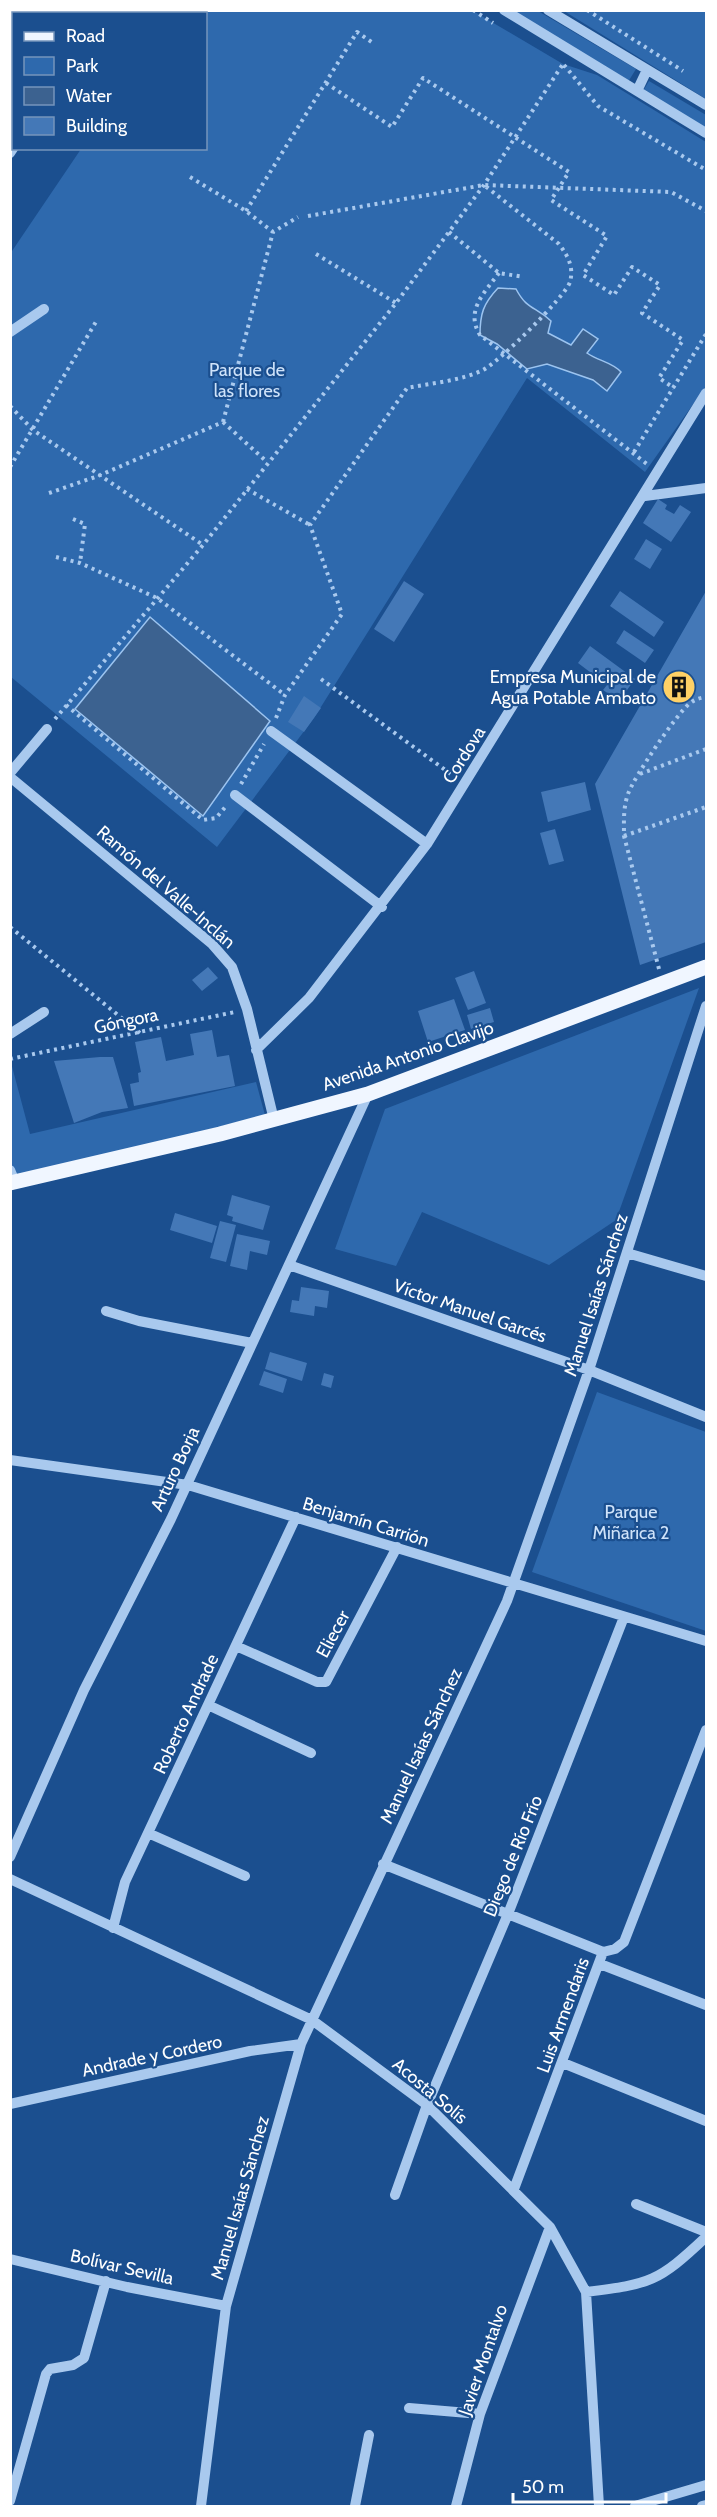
<svg xmlns="http://www.w3.org/2000/svg" width="717" height="2517" viewBox="0 0 717 2517" font-family="Cabin,sans-serif">
	<style>
		.green { fill: #2e69ad }
		.water { fill: #3c6290; stroke: #9cc4f0; stroke-width: 1.5 }
		.building { fill: #4478b7 }
		.lines { fill: none; stroke-linecap: round; stroke-linejoin: round }
		.path { stroke: #a9c9ee; stroke-width: 4; stroke-dasharray: 3 4.5; stroke-linecap: butt }
		.minor { stroke: #a9c9ee; stroke-width: 10 }
		.major { stroke: #f0f6ff; stroke-width: 15 }
		.labels { text-anchor: middle; stroke-width: 4.5; stroke-linejoin: round; paint-order: stroke }
		.park-label { font-size: 18px; fill: #cfe3fa; stroke: #1b4f8f }
		.poi-label { font-size: 18px; fill: #fff; stroke: #1b4f8f; text-anchor: end }
		.street-label { font-size: 18px; fill: #fff; stroke: #1b4f8f }
	</style>
	<rect width="100%" height="100%" fill="#1b4f8f"/>
	<path class="green" d="M 173,11 L 473,11 L 563,64 L 597,75 L 706,142 L 706,386 L 645,472 L 527,378 L 314,718 L 217,847 L 11,677 L 10,254 L 81,149 L 206,148 L 206,14 L 171,13 Z
		M 512,11 L 538,11 L 636,69 L 628,82 Z
		M 563,11 L 706,11 L 706,99 L 564,11 Z
		M 649,81 L 706,115 L 706,130 L 643,91 Z
		M 699,988 L 616,1220 L 549,1265 L 422,1212 L 396,1266 L 335,1249 L 385,1109 Z
		M 10,1059 L 30,1134 L 256,1082 L 265,1115 L 11,1180 Z
		M 597,1392 L 706,1432 L 706,1631 L 532,1572 Z"/>
	<path class="water" d="M 498,288 L 516,289 C 527,310 535,306 551,321 L 548,333 L 571,345 L 583,329 L 598,339 L 587,353 C 598,361 612,362 621,372 L 607,391 L 593,380 L 547,364 L 527,369 L 497,344 L 480,335 C 480,314 483,304 498,288 Z
		M 150,617 L 270,721 L 203,816 L 75,709 Z"/>
	<path class="building" d="M 658,499 L 667,505 L 665,509 L 674,514 L 680,505 L 691,512 L 671,542 L 643,523 Z
		M 646,539 L 662,549 L 650,569 L 634,559 Z
		M 404,581 L 424,594 L 394,642 L 374,629 Z
		M 620,591 L 664,622 L 654,637 L 610,606 Z
		M 706,591 L 706,942 L 640,965 L 595,784 Z
		M 624,630 L 654,650 L 645,663 L 616,643 Z
		M 590,646 L 635,679 L 619,701 L 603,690 L 607,685 L 578,663 Z
		M 304,696 L 321,708 L 304,732 L 288,722 Z
		M 585,782 L 591,810 L 548,822 L 541,792 Z
		M 555,829 L 564,861 L 549,865 L 540,833 Z
		M 208,967 L 218,978 L 202,991 L 192,980 Z
		M 474,971 L 486,1003 L 468,1010 L 455,978 Z
		M 454,999 L 465,1030 L 428,1042 L 418,1011 Z
		M 490,1008 L 494,1022 L 471,1029 L 467,1015 Z
		M 212,1030 L 217,1057 L 229,1055 L 235,1086 L 134,1106 L 130,1084 L 139,1082 L 138,1073 L 141,1072 L 135,1042 L 161,1037 L 166,1061 L 194,1055 L 190,1034 Z
		M 100,1057 L 113,1057 L 128,1108 L 102,1112 L 74,1123 L 54,1061 Z
		M 232,1195 L 270,1206 L 263,1230 L 232,1221 L 233,1217 L 227,1215 Z
		M 175,1213 L 217,1226 L 212,1243 L 170,1230 Z
		M 220,1221 L 236,1225 L 226,1262 L 210,1258 Z
		M 237,1234 L 270,1241 L 267,1255 L 250,1251 L 247,1270 L 230,1266 Z
		M 301,1287 L 329,1291 L 327,1308 L 315,1306 L 314,1316 L 290,1312 L 292,1300 L 299,1301 Z
		M 270,1352 L 307,1363 L 302,1381 L 265,1369 Z
		M 264,1371 L 287,1379 L 283,1393 L 259,1385 Z
		M 324,1373 L 334,1376 L 331,1388 L 321,1385 Z"/>
	<g class="lines">
		<path class="path" d="M 473,10 L 493,23
			M 587,10 L 683,71
			M 564,65 L 598,106 L 706,170
			M 326,83 L 392,127 L 423,78 L 569,172 L 551,200 L 607,236 L 583,275 L 614,295 L 632,267 L 660,285 L 642,313 L 683,340 L 659,378 L 674,388
			M 190,177 L 246,211 L 273,232
			M 246,211 L 357,32 L 373,43
			M 308,216 L 484,185 L 671,192 L 706,211
			M 449,232 L 499,273 L 524,277
			M 316,254 L 396,303
			M 499,273 C 484,293 465,311 480,335 L 647,464
			M 10,406 L 33,430 L 203,545
			M 223,422 L 273,232 L 298,217
			M 223,422 L 267,462
			M 634,452 L 706,334
			M 10,467 L 97,320
			M 247,489 L 310,525
			M 49,493 L 98,476 L 223,422
			M 73,519 L 85,524 L 80,563
			M 56,557 L 80,563 L 157,598 L 285,695
			M 321,679 L 452,775
			M 66,705 L 203,820 L 216,818 L 227,805
			M 276,718 L 285,695 L 342,614 L 310,525 L 407,388 C 432,383 460,381 483,370 C 499,362 565,297 570,282 C 574,267 568,256 559,244 L 484,185
			M 55,719 L 203,545 L 396,303 L 484,185 L 563,64
			M 640,774 L 706,749
			M 241,784 L 264,744
			M 624,836 L 706,807
			M 10,927 L 140,1033
			M 659,969 L 624,836 C 624,822 623,808 628,794 C 634,777 676,715 689,704 C 695,699 700,698 706,697
			M 10,1059 L 235,1012"/>
		<path class="minor" d="M 504,10 L 706,133
			M 548,10 L 706,105
			M 100,14 L 102,10
			M 637,91 L 647,70
			M 10,153 L 14,147
			M 10,332 L 44,309
			M 645,496 L 706,488
			M 271,731 L 427,844
			M 10,773 L 47,729
			M 10,777 L 212,944 L 232,967 L 247,1009 L 274,1120
			M 235,795 L 382,907
			M 10,1034 L 44,1012
			M 256,1050 L 309,998 L 427,844 L 706,393
			M 10,1170 L 15,1182
			M 627,1253 L 706,1276
			M 289,1265 L 589,1370 L 706,1417
			M 106,1311 L 139,1321 L 252,1343
			M 10,1460 L 188,1485 L 706,1641
			M 236,1646 L 317,1682 L 326,1682 L 397,1547
			M 208,1705 L 311,1753
			M 148,1833 L 245,1876
			M 10,1857 L 84,1690 L 171,1519 L 368,1094
			M 383,1864 L 603,1952
			M 10,1879 L 312,2020 L 427,2105 L 550,2227 L 586,2292 L 599,2506
			M 113,1928 L 125,1882 L 296,1517
			M 600,1964 L 706,2005
			M 563,2063 L 706,2121
			M 10,2104 L 250,2051 L 301,2044
			M 514,2189 L 603,1952 L 615,1949 L 624,1942 L 706,1730
			M 395,2195 L 427,2105 L 508,1914 L 624,1617
			M 636,2204 L 706,2232
			M 10,2259 L 127,2287 L 226,2306
			M 586,2292 C 651,2284 658,2282 706,2237
			M 409,2408 L 480,2414
			M 10,2501 L 46,2374 L 50,2369 L 73,2365 L 84,2358 L 106,2281
			M 201,2506 L 226,2306 L 301,2044 L 507,1601 L 589,1370 L 706,1006
			M 355,2506 L 369,2435
			M 456,2506 L 480,2414 L 550,2227
			M 635,2506 L 706,2485
			M 702,2506 L 706,2505"/>
		<path class="major" d="M 10,1183 L 220,1134 L 368,1094 L 706,967"/>
	</g>
	<defs>
		<g id="building-disc" transform="scale(1.725)"><circle r="9.5" fill="#ffd166" stroke="#1b4f8f"/><path d="M-4-6H4V6H1V3H-1V6H-4ZM-2.5-4.3h1.7v1.8h-1.7ZM.8-4.3h1.7v1.8H.8ZM-2.5-1h1.7V.8h-1.7ZM.8-1h1.7V.8H.8Z" fill="#111"/></g>
	</defs>
	<g fill-rule="evenodd">
		<use href="#building-disc" x="679" y="687"/>
	</g>
	<g class="labels">
		<g class="park-label">
			<text x="247" y="376">Parque de<tspan x="247" dy="21">las flores</tspan></text>
			<text x="631" y="1518">Parque<tspan x="631" dy="21">Miñarica 2</tspan></text>
		</g>
		<g class="poi-label">
			<text x="656" y="683">Empresa Municipal de<tspan x="656" dy="21">Agua Potable Ambato</tspan></text>
		</g>
		<g class="street-label">
			<text transform="translate(464 755) rotate(-58)" y="6">Cordova</text>
			<text transform="translate(166 887) rotate(41)" y="6">Ramón del Valle-Inclán</text>
			<text transform="translate(126 1021) rotate(-12)" y="6">Góngora</text>
			<text transform="translate(408 1056) rotate(-19)" y="6">Avenida Antonio Clavijo</text>
			<text transform="translate(596 1295) rotate(-72)" y="6">Manuel Isaías Sánchez</text>
			<text transform="translate(470 1311) rotate(19)" y="6">Víctor Manuel Garcés</text>
			<text transform="translate(175 1469) rotate(-65)" y="6">Arturo Borja</text>
			<text transform="translate(366 1522) rotate(17)" y="6">Benjamín Carrión</text>
			<text transform="translate(333 1634) rotate(-62)" y="6">Eliecer</text>
			<text transform="translate(186 1714) rotate(-65)" y="6">Roberto Andrade</text>
			<text transform="translate(421 1746) rotate(-65)" y="6">Manuel Isaías Sánchez</text>
			<text transform="translate(513 1856) rotate(-68)" y="6">Diego de Río Frío</text>
			<text transform="translate(563 2015) rotate(-70)" y="6">Luis Armendaris</text>
			<text transform="translate(152 2056) rotate(-12)" y="6">Andrade y Cordero</text>
			<text transform="translate(430 2091) rotate(40)" y="6">Acosta Solís</text>
			<text transform="translate(240 2198) rotate(-74)" y="6">Manuel Isaías Sánchez</text>
			<text transform="translate(122 2267) rotate(13)" y="6">Bolívar Sevilla</text>
			<text transform="translate(483 2360) rotate(-71)" y="6">Javier Montalvo</text>
		</g>
	</g>
	<rect width="717" height="2517" fill="none" stroke="#ffffff" stroke-width="24"/>
	<rect x="12" y="12" width="195" height="138" fill="#1b4f8f" stroke="#7695bc" stroke-width="1.5"/>
	<rect x="24" y="32" width="30" height="9" fill="#f0f6ff" stroke="#7695bc" stroke-width="1.5"/>
	<text x="66" y="42" font-size="18" fill="#ffffff">Road</text>
	<rect x="24" y="57" width="30" height="18" fill="#2e69ad" stroke="#7695bc" stroke-width="1.5"/>
	<text x="66" y="72" font-size="18" fill="#ffffff">Park</text>
	<rect x="24" y="87" width="30" height="18" fill="#3c6290" stroke="#7695bc" stroke-width="1.5"/>
	<text x="66" y="102" font-size="18" fill="#ffffff">Water</text>
	<rect x="24" y="117" width="30" height="18" fill="#4478b7" stroke="#7695bc" stroke-width="1.5"/>
	<text x="66" y="132" font-size="18" fill="#ffffff">Building</text>
	<path d="M513 2493v9h153v-9" fill="none" stroke="#ffffff" stroke-width="3"/>
	<text x="522" y="2493" font-size="18" fill="#ffffff" stroke="#1b4f8f" stroke-width="4.5" paint-order="stroke">50 m</text>
</svg>
